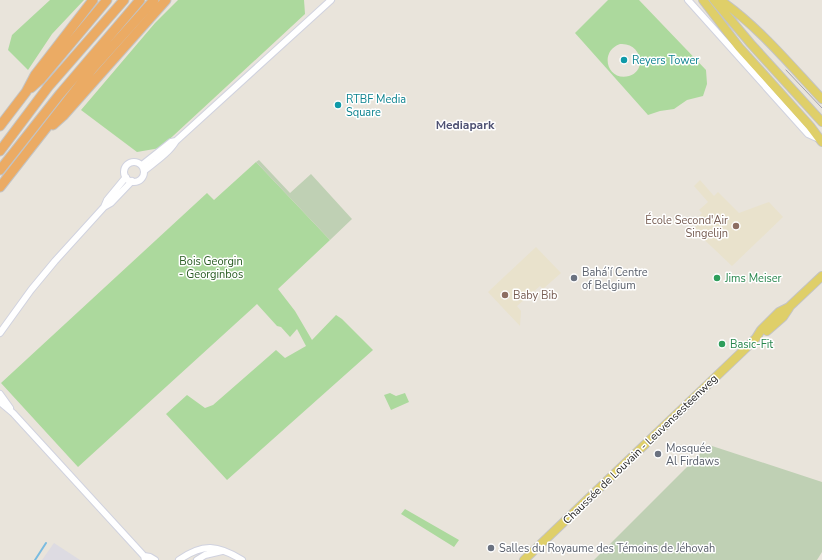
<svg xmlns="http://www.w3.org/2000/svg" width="822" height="560" viewBox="0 0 822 560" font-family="'Nunito Sans',sans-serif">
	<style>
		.industrial { fill: #dddbe2 }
		.education { fill: #e9e2cc }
		.green { fill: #acd99d; fill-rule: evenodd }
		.cemetery { fill: #bfd0b4 }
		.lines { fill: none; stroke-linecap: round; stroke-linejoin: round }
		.stream { stroke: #79bbe0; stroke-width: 2 }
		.minor-casing { stroke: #d0d2df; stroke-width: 8 }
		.major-casing { stroke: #c3c3c3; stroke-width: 10 }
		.highway-casing { stroke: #c3c3c3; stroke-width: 11 }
		.minor { stroke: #fff; stroke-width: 6 }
		.major { stroke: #dfcf69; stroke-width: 8 }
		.highway { stroke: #ebab64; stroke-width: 9 }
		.tram { stroke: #9fa0b0; stroke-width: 1 }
		.culture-dot { fill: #0f9aa8; stroke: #fff; stroke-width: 1.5 }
		.education-dot { fill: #8d6e63; stroke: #fff; stroke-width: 1.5 }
		.worship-dot { fill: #6b7280; stroke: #fff; stroke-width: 1.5 }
		.leisure-dot { fill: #2e9e5b; stroke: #fff; stroke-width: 1.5 }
		.labels { text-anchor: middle; stroke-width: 3; stroke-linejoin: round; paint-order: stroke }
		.culture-label { font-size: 11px; fill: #0d838f; stroke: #fff; text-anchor: start }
		.education-label { font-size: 11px; fill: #785e54; stroke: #fff; text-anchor: end }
		.park-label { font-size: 11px; fill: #285b21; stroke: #fff }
		.worship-label { font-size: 11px; fill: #5b616d; stroke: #fff; text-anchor: start }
		.leisure-label { font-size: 11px; fill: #27864d; stroke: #fff; text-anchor: start }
		.street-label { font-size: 11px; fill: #282828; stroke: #fff }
		.neighbourhood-label { font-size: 12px; font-weight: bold; fill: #4e5173; stroke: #fff }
	</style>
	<rect width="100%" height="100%" fill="#e9e4db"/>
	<path class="industrial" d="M 54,543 L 80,560 L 42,560 Z"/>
	<path class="education" d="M 700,180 L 714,196 L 718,192 L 739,213 L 769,202 L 783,217 L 732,266 L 693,229 L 701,222 L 697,218 L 702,213 L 699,210 L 708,202 L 694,186 Z
		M 536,247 L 561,273 L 543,289 L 540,286 L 517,306 L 521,311 L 520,326 L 488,292 Z"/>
	<path class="green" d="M 50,0 L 84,0 L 52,34 L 28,70 L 8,50 L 12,35 Z
		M 178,0 L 304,0 L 305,14 L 160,148 L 137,152 L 81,110 L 155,23 Z
		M 608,0 L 639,0 L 706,70 L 707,84 L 703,96 L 687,100 L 674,109 L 660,111 L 648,115 L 575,33 ZM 620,44 C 641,42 648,70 629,76 C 608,82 598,52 620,44 Z
		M 256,162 L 330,240 L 278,289 L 295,311 L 312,340 L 336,315 L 342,319 L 373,350 L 227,480 L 166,414 L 187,395 L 205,408 L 213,405 L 276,350 L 285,358 L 306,346 L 297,329 L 290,337 L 281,327 L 277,326 L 257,304 L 78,467 L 1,383 L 207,193 L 214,200 Z
		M 390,393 L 396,396 L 405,393 L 409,402 L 391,410 L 384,395 Z
		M 405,509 L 459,540 L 454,547 L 401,514 Z"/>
	<path class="cemetery" d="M 259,160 L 290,193 L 311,174 L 352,219 L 330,240 L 256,162 Z
		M 709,445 L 822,482 L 822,552 L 817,560 L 594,560 Z"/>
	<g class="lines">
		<path class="stream" d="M 35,560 L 46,543"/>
		<g class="minor-casing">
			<path id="minor" d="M 688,0 L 808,134 L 819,139
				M124 172a10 10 0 1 1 20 0a10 10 0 1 1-20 0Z
				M 142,165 L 171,142 L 176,141
				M 144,171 C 155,162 169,153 176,141 L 331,0
				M 104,207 L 107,200 L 126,177
				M 0,333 L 31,290 L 55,261 L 104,207 L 111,203 L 132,181
				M 0,394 L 10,408
				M 0,402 L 13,413 L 144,556 L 145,560
				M 144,556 L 150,557 L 155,560
				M 179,560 C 203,543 218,545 242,560
				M 197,560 L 205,555 L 222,551"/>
		</g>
		<g class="major-casing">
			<path id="major" d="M 703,0 L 739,47 L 810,126 L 822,142
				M 714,0 L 751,44 L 822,122
				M 720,0 C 759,27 790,65 822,99
				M 767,331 L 783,317 L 789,308
				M 524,560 L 746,348 L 756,338 L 761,330 L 779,312 L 789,307 L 822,276"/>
		</g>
		<g class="highway-casing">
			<path id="highway" d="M 31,88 L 40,80 L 107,0
				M 53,125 L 63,116 L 166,0
				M 0,126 L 26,92 L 35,75 L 93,0
				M 0,151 L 48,87 L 124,0
				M 0,170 L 60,94 L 140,0
				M 0,187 L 93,68 L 154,0"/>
		</g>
		<use href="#minor" class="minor"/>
		<use href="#major" class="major"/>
		<use href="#highway" class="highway"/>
		<path class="tram" d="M 786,70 L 822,108"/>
	</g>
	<g class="culture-dot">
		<circle cx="624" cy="60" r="4"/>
		<circle cx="338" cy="105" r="4"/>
	</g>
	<g class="education-dot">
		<circle cx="736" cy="226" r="4"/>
		<circle cx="505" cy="295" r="4"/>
	</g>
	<g class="worship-dot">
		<circle cx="574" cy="278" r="4"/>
		<circle cx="658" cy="454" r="4"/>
		<circle cx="491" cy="548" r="4"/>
	</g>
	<g class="leisure-dot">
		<circle cx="717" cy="278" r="4"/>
		<circle cx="722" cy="344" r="4"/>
	</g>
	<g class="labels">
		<g class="culture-label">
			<text x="632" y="64">Reyers Tower</text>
			<text x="346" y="103">RTBF Media<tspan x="346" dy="13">Square</tspan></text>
		</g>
		<g class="education-label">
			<text x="728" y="224">École Second'Air<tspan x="728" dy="13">Singelijn</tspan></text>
			<text x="513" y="299" text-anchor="start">Baby Bib</text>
		</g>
		<g class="park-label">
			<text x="211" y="265">Bois Georgin<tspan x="211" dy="13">- Georginbos</tspan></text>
		</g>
		<g class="worship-label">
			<text x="582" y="276">Bahá’í Centre<tspan x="582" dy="13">of Belgium</tspan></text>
			<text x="666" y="452">Mosquée<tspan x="666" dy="13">Al Firdaws</tspan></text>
			<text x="499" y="552">Salles du Royaume des Témoins de Jéhovah</text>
		</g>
		<g class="leisure-label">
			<text x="725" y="282">Jims Meiser</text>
			<text x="730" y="348">Basic-Fit</text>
		</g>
		<g class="street-label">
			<text transform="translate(640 449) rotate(-44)" y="4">Chaussée de Louvain - Leuvensesteenweg</text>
		</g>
		<g class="neighbourhood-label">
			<text x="465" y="129">Mediapark</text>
		</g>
	</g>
</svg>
